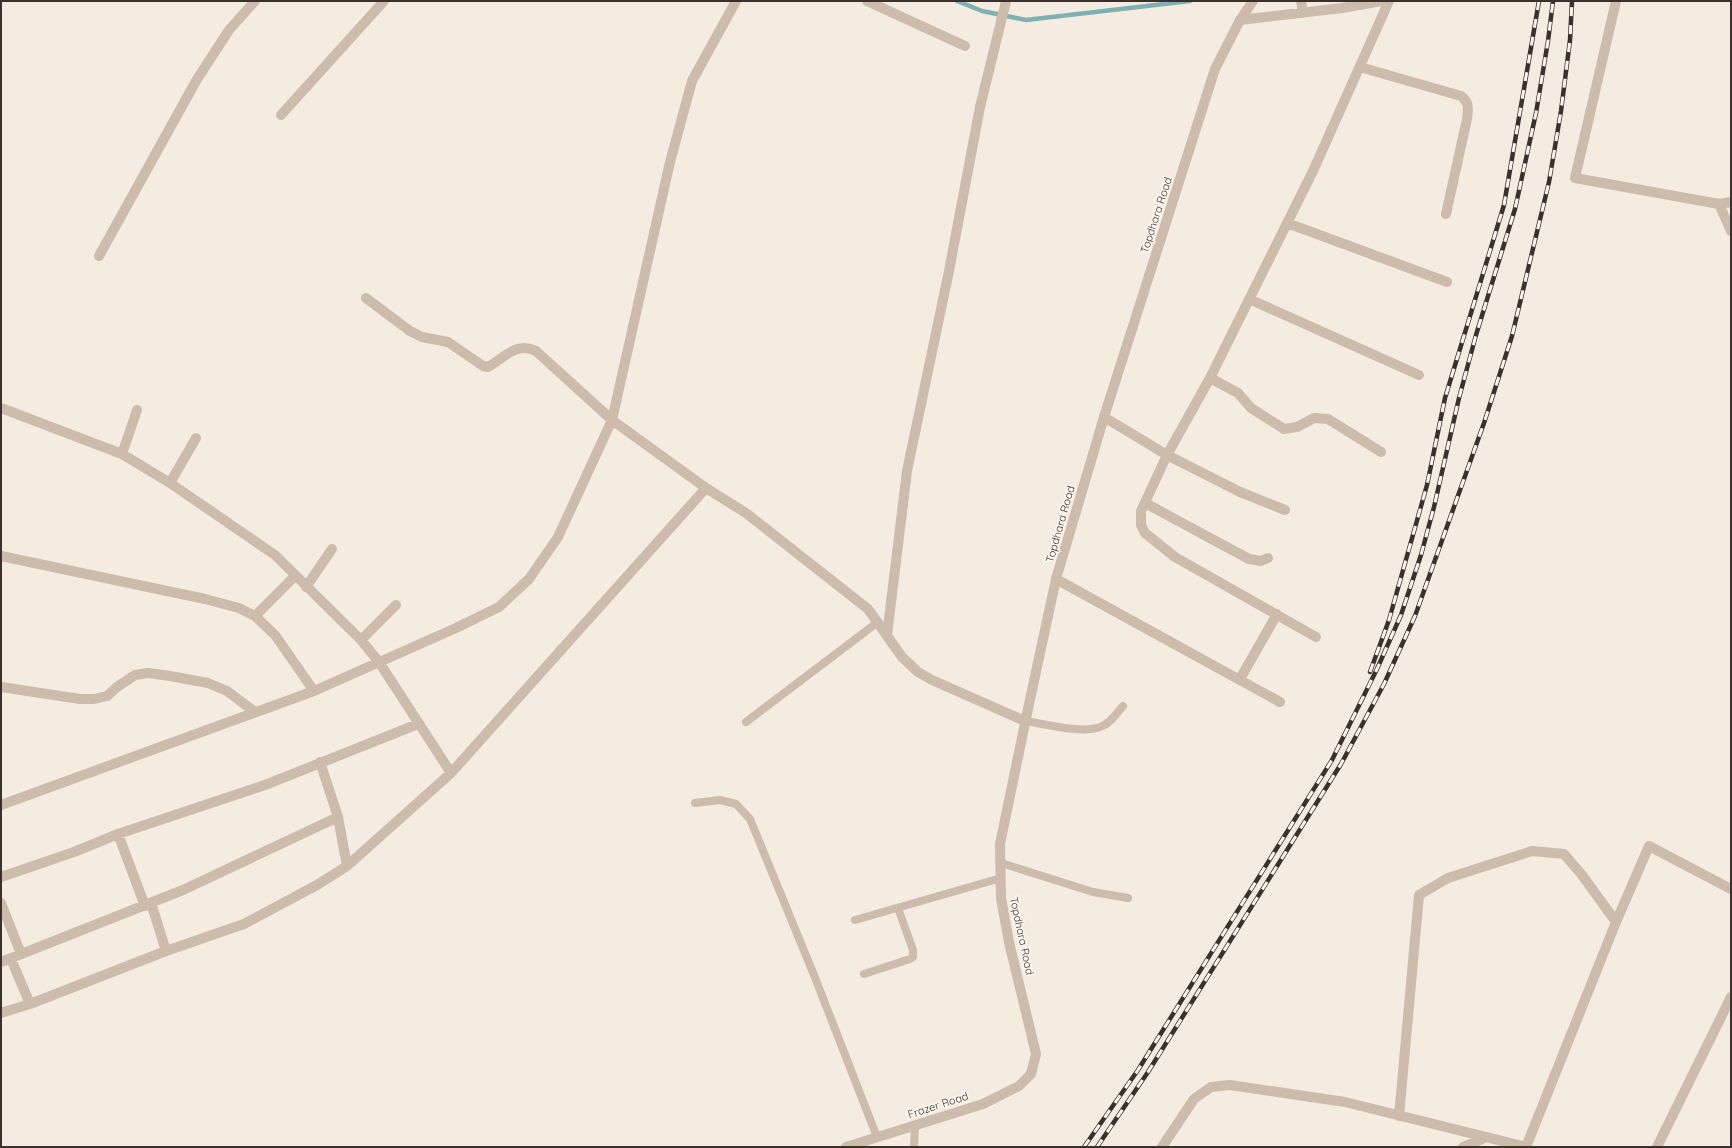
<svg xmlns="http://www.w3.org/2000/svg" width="1732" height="1148" viewBox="0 0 1732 1148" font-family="Quicksand,sans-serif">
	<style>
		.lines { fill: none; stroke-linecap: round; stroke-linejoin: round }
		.stream { stroke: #7fb0b2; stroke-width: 4.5 }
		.service { stroke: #cdbbac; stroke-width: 8 }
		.minor { stroke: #cdbbac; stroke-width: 10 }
		.tertiary { stroke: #cdbbac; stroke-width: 10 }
		.rail-casing { stroke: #3b302b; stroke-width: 4.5 }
		.rail { stroke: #fbf5ee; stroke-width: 3; stroke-dasharray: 9; stroke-linecap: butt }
		.labels { text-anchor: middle; stroke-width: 3.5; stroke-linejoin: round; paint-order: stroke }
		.street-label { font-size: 11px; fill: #3b302b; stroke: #fbf5ee }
	</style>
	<rect width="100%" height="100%" fill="#f4ebe1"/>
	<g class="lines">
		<path class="stream" d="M 957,1 L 982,11 L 1026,20 L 1190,1"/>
		<path class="service" d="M 1025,721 C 1045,724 1082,734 1100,727 C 1110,724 1117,713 1123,706
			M 746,722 L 878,622
			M 695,803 L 720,800 L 736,804 L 750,819 L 814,975 L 877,1137
			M 1001,863 L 1093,892 L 1128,898
			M 855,920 L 1001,878
			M 864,974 L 910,959 L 913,957 L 913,950 L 898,908
			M 914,1147 L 915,1125"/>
		<path class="minor" d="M 867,1 L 965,46
			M 1301,1 L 1303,13
			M 1616,1 L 1575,178 L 1719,204 L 1731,231
			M 1240,20 L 1342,8 L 1382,1
			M 1360,67 L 1461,96 C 1470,103 1468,109 1467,119 L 1446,214
			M 281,115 L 384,1
			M 1719,204 L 1731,202
			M 1287,223 L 1447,282
			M 99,256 L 196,81 L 229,30 L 255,1
			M 366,298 L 410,331 L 422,337 L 448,342 L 483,366 L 488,367 C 504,358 517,341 536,351 L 612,420 L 706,488 L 746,513 L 868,609 L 902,657 L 918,672 L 932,680 L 1025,721
			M 1249,299 L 1419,375
			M 1210,378 L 1238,393 L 1251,408 L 1284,429 L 1297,427 L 1314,418 L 1328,419 L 1381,452
			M 1,408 L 122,454 L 170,483 L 275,555 L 361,640 L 379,662 L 451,773
			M 1104,417 L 1167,455 L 1240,492 L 1285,510
			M 122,454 L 137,410
			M 170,483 L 196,438
			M 1145,503 L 1249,559 L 1261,561 L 1268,558
			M 1,556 L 205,599 L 239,608 L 255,616 L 275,635 L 314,691
			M 1056,579 L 1280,702
			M 306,587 L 332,549
			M 255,616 L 295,576
			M 887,635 L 907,471 L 949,271 L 980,107 L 1006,1
			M 1316,637 L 1175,557 L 1145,533 L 1141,525 L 1141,511 L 1167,455 L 1210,378 L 1313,171 L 1389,1
			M 361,640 L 396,605
			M 1240,679 L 1277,614
			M 1,687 L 80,699 L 94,699 L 107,696 L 117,687 L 135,675 L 148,673 L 170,676 L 208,683 L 227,691 L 255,712
			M 320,762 L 338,817 L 347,866
			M 1,805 L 314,691 L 456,628 L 499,607 L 529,579 L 558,537 L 612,420 L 670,162 L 692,81 L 736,1
			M 118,834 L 145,906
			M 1,877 L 74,852 L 118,834 L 265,785 L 418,724
			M 1,903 L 21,954
			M 151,903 L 166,951
			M 11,959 L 30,1004
			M 1,962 L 183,890 L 338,817
			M 1,1013 L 30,1004 L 166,951 L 244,924 L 317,885 L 347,866 L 451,773 L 706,488
			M 1399,1116 L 1419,895 L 1448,878 L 1532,851 L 1564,854 L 1582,875 L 1616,922
			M 1162,1147 L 1194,1099 L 1211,1087 L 1230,1085 L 1345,1102 L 1526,1147
			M 1463,1147 L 1487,1137
			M 1526,1147 L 1616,922 L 1649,846 L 1731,889
			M 1657,1147 L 1731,997"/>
		<path class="tertiary" d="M 846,1147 L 983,1104 L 1019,1086 L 1031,1074 L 1036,1054 L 1009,942 L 1001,898 L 1000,844 L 1029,704 L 1056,579 L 1104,417 L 1215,69 L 1240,20 L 1253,1"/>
		<g class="rail-casing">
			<path id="rail" d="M 1370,672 L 1389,620 L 1427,485 L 1445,398 L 1504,205 L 1539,1
				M 1084,1147 L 1138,1070 L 1332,760 L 1377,669 L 1401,615 L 1421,555 L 1434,507 L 1459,398 L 1476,335 L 1515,209 L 1536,113 L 1548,41 L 1553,1
				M 1097,1147 L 1148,1072 L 1341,764 L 1384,684 L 1415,616 L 1484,423 L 1512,336 L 1549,182 L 1561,111 L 1570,40 L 1572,1"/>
		</g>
		<use href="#rail" class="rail"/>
	</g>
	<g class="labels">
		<g class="street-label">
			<text transform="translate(1156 215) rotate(-72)" y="4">Topdhara Road</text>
			<text transform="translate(1060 524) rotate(-74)" y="4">Topdhara Road</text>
			<text transform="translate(1022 936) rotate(78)" y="4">Topdhara Road</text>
			<text transform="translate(938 1105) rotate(-18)" y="4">Frazer Road</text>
		</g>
	</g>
	<rect width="1732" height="1148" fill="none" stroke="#3b302b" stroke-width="4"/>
</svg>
